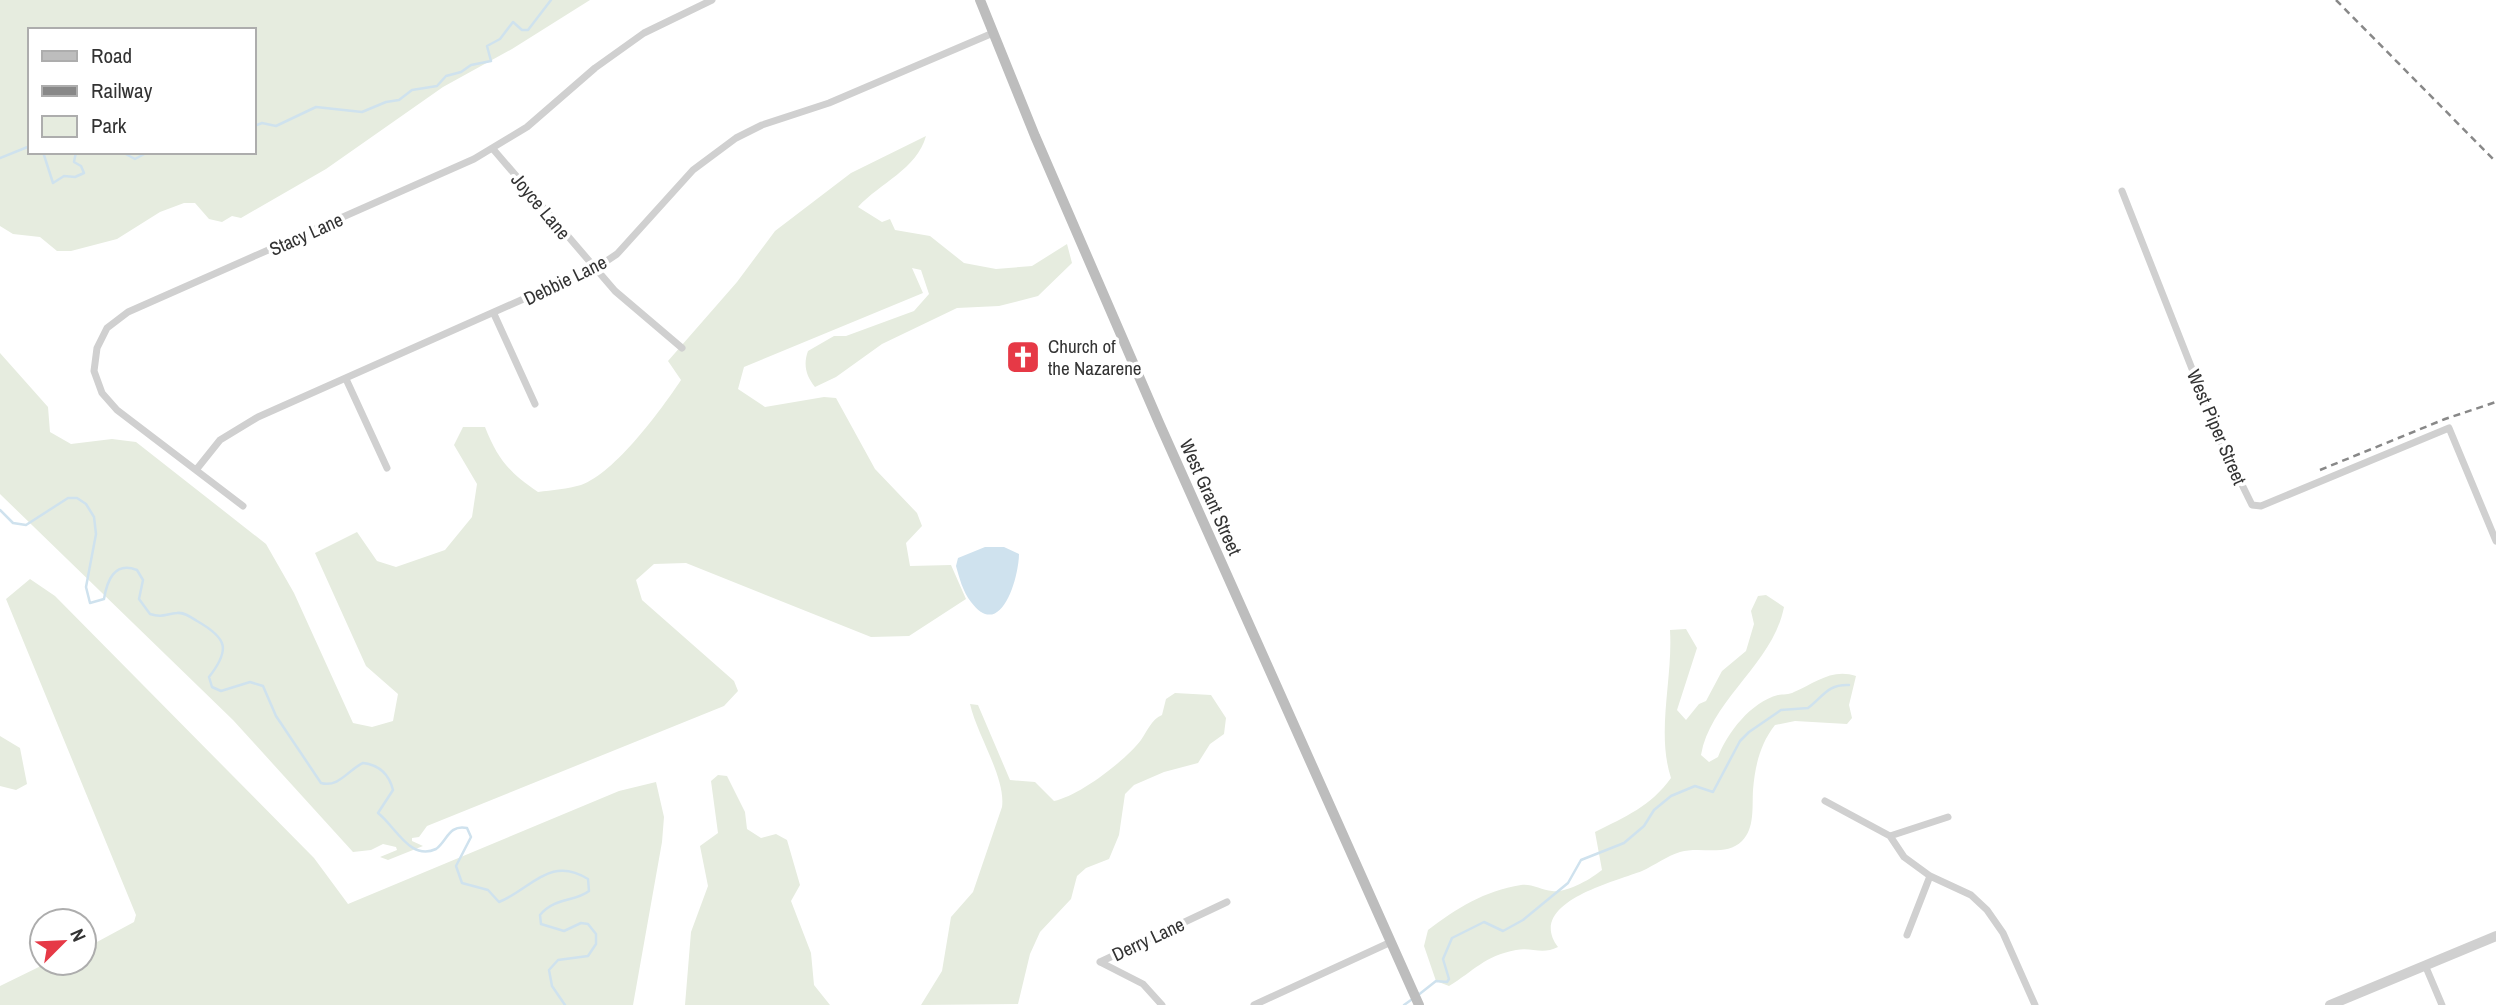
<svg xmlns="http://www.w3.org/2000/svg" width="2496" height="1005" viewBox="0 0 2496 1005" font-family="'Archivo Narrow',sans-serif">
	<style>
		.green { fill: #e6ecdf; fill-rule: evenodd }
		.water { fill: #cfe2ee }
		.lines { fill: none; stroke-linecap: round; stroke-linejoin: round }
		.stream { stroke: #cfe2ee; stroke-width: 2.5 }
		.minor { stroke: #d0d0d0; stroke-width: 7 }
		.tertiary { stroke: #d0d0d0; stroke-width: 10 }
		.secondary { stroke: #bdbdbd; stroke-width: 10 }
		.rail { stroke: #888; stroke-width: 2.5; stroke-dasharray: 7 5; stroke-linecap: butt }
		.labels { text-anchor: middle; stroke-width: 7; stroke-linejoin: round; paint-order: stroke }
		.street-label { font-size: 19px; fill: #333; stroke: #fff }
		.poi-label { font-size: 19px; fill: #333; stroke: #fff; text-anchor: start }
	</style>
	<rect width="100%" height="100%" fill="#fff"/>
	<path class="green" d="M 0,0 L 590,0 L 512,49 L 443,87 L 326,169 L 241,218 L 232,216 L 222,222 L 209,219 L 195,203 L 184,203 L 160,212 L 117,239 L 71,251 L 57,251 L 40,237 L 13,234 L 0,226 ZM 30,30 L 254,30 L 254,152 L 30,152 Z
		M 926,136 C 917,169 880,183 858,207 L 882,222 L 890,219 L 895,230 L 930,236 L 964,263 L 996,269 L 1032,266 L 1067,244 L 1072,263 L 1038,296 L 999,306 L 957,308 L 882,344 L 836,377 L 815,387 C 806,376 803,365 808,351 L 834,336 L 846,336 L 914,311 L 929,294 L 921,270 L 912,268 L 923,293 L 744,367 L 738,389 L 765,407 L 824,397 L 836,398 L 875,469 L 917,513 L 922,526 L 906,543 L 910,566 L 951,565 L 966,599 L 909,636 L 871,637 L 686,563 L 654,564 L 636,580 L 642,600 L 734,681 L 738,691 L 724,706 L 427,826 L 419,837 L 412,838 L 412,841 L 423,846 L 388,860 L 380,857 L 397,850 L 396,847 L 383,844 L 371,850 L 353,852 L 233,720 L 0,494 L 0,353 L 48,407 L 50,432 L 71,444 L 112,439 L 136,442 L 266,544 L 294,593 L 353,723 L 372,727 L 393,721 L 398,694 L 366,666 L 315,553 L 357,532 L 377,561 L 396,567 L 445,550 L 472,517 L 477,484 L 454,445 L 463,427 L 485,427 C 498,460 509,472 538,492 C 552,490 568,489 581,485 C 615,473 661,410 681,380 L 668,361 L 737,282 L 775,231 L 851,173 Z
		M 30,579 L 55,596 L 314,858 L 348,904 L 619,791 L 656,782 L 664,817 L 662,842 L 633,1005 L 0,1005 L 0,986 L 47,963 L 84,963 L 84,949 L 134,922 L 136,915 L 6,599 Z
		M 1766,595 L 1784,607 C 1773,664 1711,699 1701,755 L 1709,762 L 1718,757 C 1727,733 1751,702 1778,695 C 1783,694 1789,695 1794,692 C 1815,683 1832,668 1856,676 L 1849,705 L 1852,718 L 1847,724 L 1795,721 L 1775,725 C 1760,744 1755,766 1753,790 C 1752,807 1755,828 1742,841 C 1726,857 1700,846 1680,852 C 1667,856 1655,865 1642,871 C 1614,882 1525,903 1558,947 C 1542,955 1532,947 1516,950 C 1484,956 1474,971 1449,986 L 1436,981 L 1424,946 L 1428,930 C 1457,908 1484,891 1521,885 C 1530,883 1542,890 1552,891 C 1567,893 1591,879 1602,870 L 1595,832 C 1625,817 1651,806 1671,778 C 1656,732 1673,679 1670,630 L 1686,629 L 1697,648 L 1677,710 L 1686,720 L 1699,704 L 1706,701 L 1722,671 L 1746,651 L 1754,624 L 1751,611 L 1758,596 Z
		M 1175,693 L 1211,695 L 1226,718 L 1224,734 L 1210,744 L 1198,763 L 1164,772 L 1134,785 L 1125,794 L 1119,835 L 1109,859 L 1086,868 L 1077,876 L 1071,899 L 1040,932 L 1030,954 L 1018,1004 L 921,1005 L 942,971 L 951,917 L 973,892 L 1002,807 C 1006,778 977,735 970,704 L 978,705 L 1010,780 L 1035,782 L 1054,801 C 1079,796 1125,761 1141,740 C 1148,730 1151,720 1162,715 L 1166,699 Z
		M 0,736 L 20,748 L 27,784 L 16,790 L 0,786 Z
		M 718,775 L 727,776 L 745,812 L 747,829 L 761,838 L 776,834 L 787,840 L 800,885 L 791,901 L 811,953 L 814,985 L 830,1005 L 685,1005 L 691,932 L 708,886 L 700,846 L 718,833 L 711,781 Z"/>
	<path class="water" d="M 985,547 L 1004,547 L 1019,554 C 1019,576 1001,642 971,602 C 963,592 959,577 956,566 L 958,558 Z"/>
	<g class="lines">
		<path class="stream" d="M 254,126 L 262,123 L 276,126 L 316,107 L 362,112 L 386,102 L 399,100 L 412,90 L 437,86 L 446,76 L 461,72 L 471,65 L 491,61 L 487,46 L 500,39 L 513,22 L 522,30 L 528,30 L 551,0
			M 43,152 L 53,183 L 64,176 L 75,177 L 84,173 L 81,166 L 74,162 L 76,152
			M 87,152 L 91,152
			M 122,152 L 135,159 L 148,152
			M 0,158 L 30,146
			M 0,510 L 13,523 L 26,525 L 68,498 L 77,498 L 86,504 L 94,517 L 96,534 L 86,587 L 90,603 L 104,599 C 107,581 114,561 137,570 L 143,580 L 139,599 L 150,614 C 162,618 166,614 177,613 C 184,612 191,617 197,621 C 227,638 231,649 209,677 L 212,687 L 221,691 L 250,682 L 263,686 L 276,716 L 321,783 C 339,788 349,769 363,763 C 380,765 389,774 393,790 L 378,813 C 396,827 410,861 436,849 C 447,841 449,824 467,828 L 471,837 L 456,866 L 462,883 L 488,890 L 499,902 C 531,889 550,855 588,879 L 589,891 C 575,902 555,897 540,915 L 541,924 L 564,931 L 581,923 L 588,924 L 596,934 L 596,944 L 588,956 L 558,960 L 549,970 L 552,986 L 565,1005
			M 1417,996 L 1436,981 L 1447,982 L 1449,979 L 1443,959 L 1452,938 L 1484,922 L 1503,931 L 1523,920 L 1568,883 L 1581,860 L 1624,843 L 1644,826 L 1654,810 L 1671,796 L 1695,786 L 1713,792 L 1740,741 L 1749,732 L 1781,710 L 1808,708 C 1823,697 1827,684 1849,685
			M 1404,1005 L 1411,1000"/>
		<path class="minor" d="M 493,149 L 615,291 L 682,348
			M 2122,191 L 2220,440 L 2252,505 L 2261,506 L 2449,428 L 2496,541
			M 494,314 L 535,404
			M 346,379 L 387,468
			M 196,470 L 220,440 L 258,417 L 602,264 L 617,254 L 693,170 L 736,138 L 762,125 L 829,103 L 993,33
			M 243,506 L 117,410 L 102,393 L 94,371 L 97,348 L 107,328 L 128,312 L 474,159 L 527,127 L 595,68 L 644,33 L 712,0
			M 1825,801 L 1890,836 L 1904,857 L 1930,876 L 1971,895 L 1987,910 L 2003,933 L 2035,1005
			M 1890,836 L 1948,817
			M 1907,935 L 1930,876
			M 1100,962 L 1227,902
			M 1100,962 L 1143,984 L 1162,1005
			M 2425,965 L 2442,1005
			M 1254,1005 L 1391,942"/>
		<path class="tertiary" d="M 2330,1005 L 2496,936"/>
		<path class="secondary" d="M 980,0 L 1035,136 L 1160,425 L 1419,1005"/>
		<path class="rail" d="M 2336,0 L 2496,162
			M 2320,470 L 2445,419 L 2496,402"/>
	</g>
	<defs>
		<g id="church-square" transform="scale(1.75)"><rect x="-9" y="-9" width="18" height="18" rx="4" fill="#e63946" stroke="#fff"/><path d="M-1.2-6h2.4v3.5h3.3v2.4h-3.3V6h-2.4V-.1h-3.3v-2.4h3.3Z" fill="#fff"/></g>
	</defs>
	<g fill-rule="evenodd">
		<use href="#church-square" x="1023" y="357"/>
	</g>
	<g class="labels">
		<g class="street-label">
			<text transform="translate(541 206) rotate(50)" y="7">Joyce Lane</text>
			<text transform="translate(306 234) rotate(-24)" y="7">Stacy Lane</text>
			<text transform="translate(565 280) rotate(-26)" y="7">Debbie Lane</text>
			<text transform="translate(2217 427) rotate(67)" y="7">West Piper Street</text>
			<text transform="translate(1211 497) rotate(66)" y="7">West Grant Street</text>
			<text transform="translate(1148 939) rotate(-25)" y="7">Derry Lane</text>
		</g>
		<g class="poi-label">
			<text x="1048" y="353">Church of<tspan x="1048" dy="22">the Nazarene</tspan></text>
		</g>
	</g>
	<rect x="28" y="28" width="228" height="126" fill="#ffffff" stroke="#adadad" stroke-width="2"/>
	<rect x="42" y="51" width="35" height="10" fill="#bdbdbd" stroke="#adadad" stroke-width="2"/>
	<text x="91" y="63" font-size="21" fill="#333333">Road</text>
	<rect x="42" y="86" width="35" height="10" fill="#888888" stroke="#adadad" stroke-width="2"/>
	<text x="91" y="98" font-size="21" fill="#333333">Railway</text>
	<rect x="42" y="116" width="35" height="21" fill="#e6ecdf" stroke="#adadad" stroke-width="2"/>
	<text x="91" y="133" font-size="21" fill="#333333">Park</text>
	<g transform="translate(63 942) rotate(66)"><circle r="33" fill="#ffffff" stroke="#adadad" stroke-width="2"/>
	<path d="M0-5L12 26L0 18L-12 26Z" fill="#e63946"/>
	<text y="-10" font-size="19" font-weight="bold" text-anchor="middle" fill="#333333">N</text>
	</g>
</svg>
